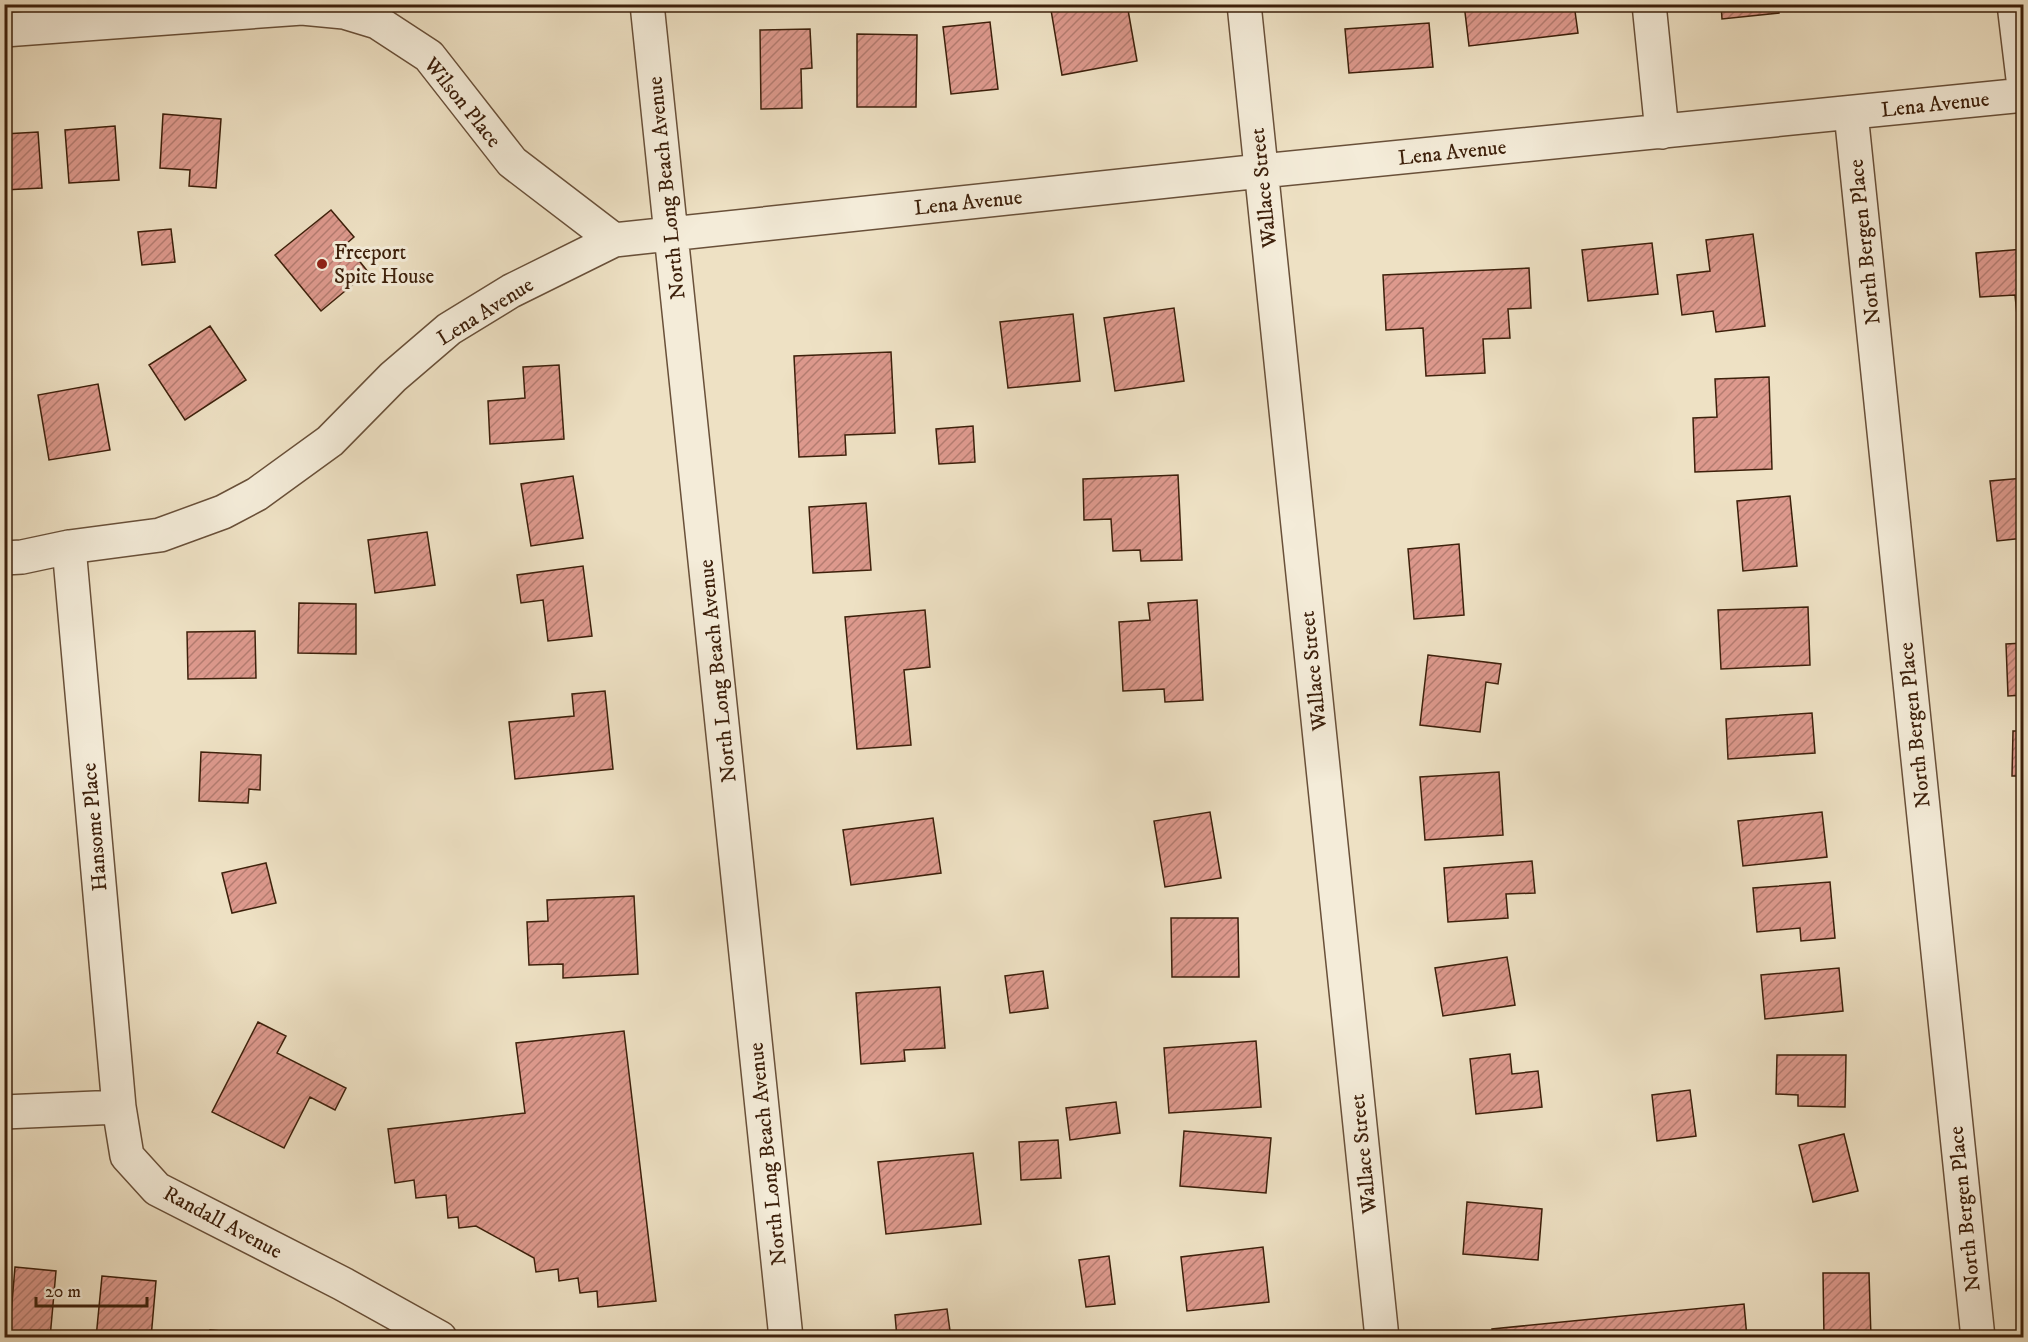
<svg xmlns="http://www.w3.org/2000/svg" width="2028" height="1342" viewBox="0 0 2028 1342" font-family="'IM FELL DW Pica',serif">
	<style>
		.building { fill: url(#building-hatch); stroke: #3d200b; stroke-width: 1.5 }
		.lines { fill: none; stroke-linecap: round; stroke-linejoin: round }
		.minor-casing { stroke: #695039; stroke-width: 36 }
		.minor { stroke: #f4ecd9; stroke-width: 33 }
		.poi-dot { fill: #8f2418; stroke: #f4ecd9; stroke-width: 2 }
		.labels { text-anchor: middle; stroke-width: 6; stroke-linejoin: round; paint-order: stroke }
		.street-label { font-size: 21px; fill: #3d200b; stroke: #f4ecd9 }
		.poi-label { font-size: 21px; fill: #3d200b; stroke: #f4ecd9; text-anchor: start }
	</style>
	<defs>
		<pattern id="building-hatch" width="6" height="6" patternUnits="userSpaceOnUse" patternTransform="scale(1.5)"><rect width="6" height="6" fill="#dd998d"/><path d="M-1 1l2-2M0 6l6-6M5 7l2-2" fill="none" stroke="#b47c71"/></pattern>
	</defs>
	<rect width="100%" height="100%" fill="#eee1c4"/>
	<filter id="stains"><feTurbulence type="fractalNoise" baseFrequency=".00333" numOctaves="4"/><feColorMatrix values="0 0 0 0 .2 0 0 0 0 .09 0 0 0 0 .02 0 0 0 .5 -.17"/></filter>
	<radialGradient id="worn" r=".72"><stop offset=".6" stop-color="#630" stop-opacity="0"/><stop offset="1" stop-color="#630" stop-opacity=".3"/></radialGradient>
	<path class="building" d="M 1050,4 L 1127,4 L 1137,61 L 1062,75 Z
		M 1464,4 L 1574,4 L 1578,33 L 1469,46 Z
		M 1721,4 L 1778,4 L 1779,13 L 1722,19 Z
		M 990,22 L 998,89 L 951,94 L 943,27 Z
		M 1429,23 L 1433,67 L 1349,73 L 1345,29 Z
		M 810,29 L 812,68 L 801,69 L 802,108 L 761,109 L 760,30 Z
		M 857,34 L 917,35 L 916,107 L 857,107 Z
		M 163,114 L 221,119 L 216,188 L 189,186 L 190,170 L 160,168 Z
		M 115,126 L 119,180 L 69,183 L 65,130 Z
		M 38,132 L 42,188 L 4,190 L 4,134 Z
		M 331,210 L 354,237 L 346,244 L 368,272 L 321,311 L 275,255 Z
		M 171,229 L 175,262 L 142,265 L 138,232 Z
		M 1753,234 L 1765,326 L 1716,332 L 1713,311 L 1682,315 L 1677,275 L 1710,271 L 1706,240 Z
		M 1652,243 L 1658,294 L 1588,301 L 1582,250 Z
		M 2024,249 L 2024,325 L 2018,325 L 2015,295 L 1980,297 L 1976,253 Z
		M 1529,268 L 1531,308 L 1508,309 L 1510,338 L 1483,339 L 1485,373 L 1426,376 L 1423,328 L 1386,330 L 1383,275 Z
		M 1174,308 L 1184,381 L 1115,391 L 1104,318 Z
		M 1073,314 L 1080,381 L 1008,388 L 1000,322 Z
		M 210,326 L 246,380 L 185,420 L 149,365 Z
		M 891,352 L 895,433 L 845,435 L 846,455 L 799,457 L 794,356 Z
		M 559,365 L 564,439 L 490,444 L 488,401 L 525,398 L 523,367 Z
		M 1769,377 L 1772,469 L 1695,472 L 1693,418 L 1717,417 L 1715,379 Z
		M 98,384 L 110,450 L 49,460 L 38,395 Z
		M 973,426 L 975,462 L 939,464 L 936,429 Z
		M 1178,475 L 1182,560 L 1141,561 L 1140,550 L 1113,551 L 1111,519 L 1084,520 L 1083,479 Z
		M 573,476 L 583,538 L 531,546 L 521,484 Z
		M 2024,478 L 2024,538 L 1997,541 L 1990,481 Z
		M 1790,496 L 1797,566 L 1743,571 L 1737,501 Z
		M 866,503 L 871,570 L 813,573 L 809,507 Z
		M 427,532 L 435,585 L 375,593 L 368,540 Z
		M 1459,544 L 1464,615 L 1414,619 L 1408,549 Z
		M 583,566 L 592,636 L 548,641 L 543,600 L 521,603 L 517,575 Z
		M 1197,600 L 1203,700 L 1165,702 L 1164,689 L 1123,691 L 1119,622 L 1150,620 L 1148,603 Z
		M 299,603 L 356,604 L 356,654 L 298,653 Z
		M 1808,607 L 1810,665 L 1721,669 L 1718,610 Z
		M 925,610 L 930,667 L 904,670 L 911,745 L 857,749 L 845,617 Z
		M 255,631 L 256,678 L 188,679 L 187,632 Z
		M 2024,643 L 2024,695 L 2008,696 L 2006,644 Z
		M 1428,655 L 1501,664 L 1498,684 L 1486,682 L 1480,732 L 1420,725 Z
		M 605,691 L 613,769 L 515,779 L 509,722 L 574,716 L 572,694 Z
		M 1812,713 L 1815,753 L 1728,759 L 1726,719 Z
		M 2013,731 L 2024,731 L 2024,776 L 2012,776 Z
		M 201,752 L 261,755 L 260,790 L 249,789 L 248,803 L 199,801 Z
		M 1499,772 L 1503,835 L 1425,840 L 1420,777 Z
		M 1210,812 L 1221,878 L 1165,887 L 1154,821 Z
		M 1822,812 L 1827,857 L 1743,866 L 1738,821 Z
		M 933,818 L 941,873 L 851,885 L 843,830 Z
		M 1532,861 L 1535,893 L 1506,894 L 1508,918 L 1448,922 L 1444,868 Z
		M 266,863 L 276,903 L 232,913 L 222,873 Z
		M 1830,882 L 1835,938 L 1801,941 L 1800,928 L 1757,932 L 1753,888 Z
		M 634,896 L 638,974 L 563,978 L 563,964 L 529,965 L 527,922 L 548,921 L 547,900 Z
		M 1171,918 L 1238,918 L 1239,977 L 1172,977 Z
		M 1507,957 L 1515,1005 L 1443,1016 L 1435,968 Z
		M 1839,968 L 1843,1011 L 1765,1019 L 1761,975 Z
		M 1043,971 L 1048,1008 L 1010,1013 L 1005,976 Z
		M 940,987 L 945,1048 L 904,1050 L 905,1061 L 861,1064 L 856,993 Z
		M 258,1022 L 286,1036 L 277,1053 L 346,1088 L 335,1110 L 310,1097 L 284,1148 L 212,1112 Z
		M 624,1031 L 656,1301 L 598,1307 L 597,1291 L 580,1293 L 578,1278 L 559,1281 L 558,1269 L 536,1272 L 534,1258 L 476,1226 L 459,1228 L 458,1217 L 448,1218 L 446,1195 L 416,1198 L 414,1180 L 395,1183 L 388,1129 L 525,1113 L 516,1043 Z
		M 1256,1041 L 1261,1107 L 1169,1113 L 1164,1048 Z
		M 1510,1054 L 1512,1074 L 1538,1071 L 1542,1107 L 1476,1114 L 1470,1059 Z
		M 1777,1055 L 1846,1055 L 1845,1107 L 1798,1106 L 1798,1095 L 1776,1094 Z
		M 1690,1090 L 1696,1136 L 1657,1141 L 1652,1095 Z
		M 1116,1102 L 1120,1133 L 1070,1140 L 1066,1108 Z
		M 1184,1131 L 1271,1138 L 1266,1193 L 1180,1186 Z
		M 1844,1134 L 1858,1191 L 1813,1202 L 1799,1145 Z
		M 1058,1140 L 1061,1178 L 1021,1180 L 1019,1142 Z
		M 973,1153 L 981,1224 L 886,1234 L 878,1162 Z
		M 1467,1202 L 1542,1209 L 1538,1260 L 1463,1254 Z
		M 1263,1247 L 1269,1302 L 1187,1311 L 1181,1257 Z
		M 1109,1256 L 1115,1304 L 1086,1307 L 1079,1260 Z
		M 15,1267 L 56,1271 L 50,1338 L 9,1338 Z
		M 1823,1273 L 1869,1273 L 1871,1338 L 1824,1338 Z
		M 102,1276 L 156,1281 L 151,1338 L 96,1338 Z
		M 1744,1304 L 1747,1338 L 1493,1338 L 1492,1329 Z
		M 947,1309 L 951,1338 L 897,1338 L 895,1315 Z
		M 210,1330 L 256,1334 L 256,1338 L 209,1338 Z"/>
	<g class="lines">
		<g class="minor-casing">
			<path id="minor" d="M 647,4 L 786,1338
				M 1244,4 L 1382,1338
				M 1649,4 L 1662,132
				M 2014,4 L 2024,87
				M 4,30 L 302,8 L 344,12 L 377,22 L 429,56 L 512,162 L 614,240
				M 1851,113 L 1978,1338
				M 69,547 L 119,1107 L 127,1156 L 157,1189 L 343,1284 L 440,1338
				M 4,558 L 22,557 L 69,547 L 160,535 L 223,512 L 257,494 L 330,441 L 393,377 L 449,329 L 511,291 L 614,240 L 1261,171 L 2024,95
				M 4,1112 L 119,1107"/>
		</g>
		<use href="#minor" class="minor"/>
	</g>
	<circle class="poi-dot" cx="322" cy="264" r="6"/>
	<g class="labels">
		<g class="street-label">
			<text transform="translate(463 102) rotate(51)" y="7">Wilson Place</text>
			<text transform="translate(1935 104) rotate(-6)" y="7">Lena Avenue</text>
			<text transform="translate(1452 152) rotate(-6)" y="7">Lena Avenue</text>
			<text transform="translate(666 188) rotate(-96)" y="7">North Long Beach Avenue</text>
			<text transform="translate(1263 188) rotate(-96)" y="7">Wallace Street</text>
			<text transform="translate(968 202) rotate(-6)" y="7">Lena Avenue</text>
			<text transform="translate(1864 242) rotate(-96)" y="7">North Bergen Place</text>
			<text transform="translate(485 311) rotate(-32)" y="7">Lena Avenue</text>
			<text transform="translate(717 671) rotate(-96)" y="7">North Long Beach Avenue</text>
			<text transform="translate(1313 671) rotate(-96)" y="7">Wallace Street</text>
			<text transform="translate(1914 725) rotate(-96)" y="7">North Bergen Place</text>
			<text transform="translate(94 827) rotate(-95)" y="7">Hansome Place</text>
			<text transform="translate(767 1154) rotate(-96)" y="7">North Long Beach Avenue</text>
			<text transform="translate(1363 1154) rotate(-96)" y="7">Wallace Street</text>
			<text transform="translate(1964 1209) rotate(-96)" y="7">North Bergen Place</text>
			<text transform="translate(223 1222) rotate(28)" y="7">Randall Avenue</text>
		</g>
		<g class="poi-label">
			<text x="334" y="259">Freeport<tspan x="334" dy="24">Spite House</tspan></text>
		</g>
	</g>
	<rect width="2028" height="1342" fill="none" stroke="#eee1c4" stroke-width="24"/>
	<rect x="6" y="6" width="2016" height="1330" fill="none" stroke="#3d200b" stroke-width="3"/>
	<rect x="12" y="12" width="2004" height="1318" fill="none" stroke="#3d200b" stroke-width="1.5"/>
	<path d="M36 1297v9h111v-9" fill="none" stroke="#3d200b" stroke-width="3"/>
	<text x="45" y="1297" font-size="18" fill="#3d200b" stroke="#f4ecd9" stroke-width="4.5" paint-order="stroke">20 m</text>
	<rect width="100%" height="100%" filter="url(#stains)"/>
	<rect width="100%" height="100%" fill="url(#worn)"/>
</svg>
